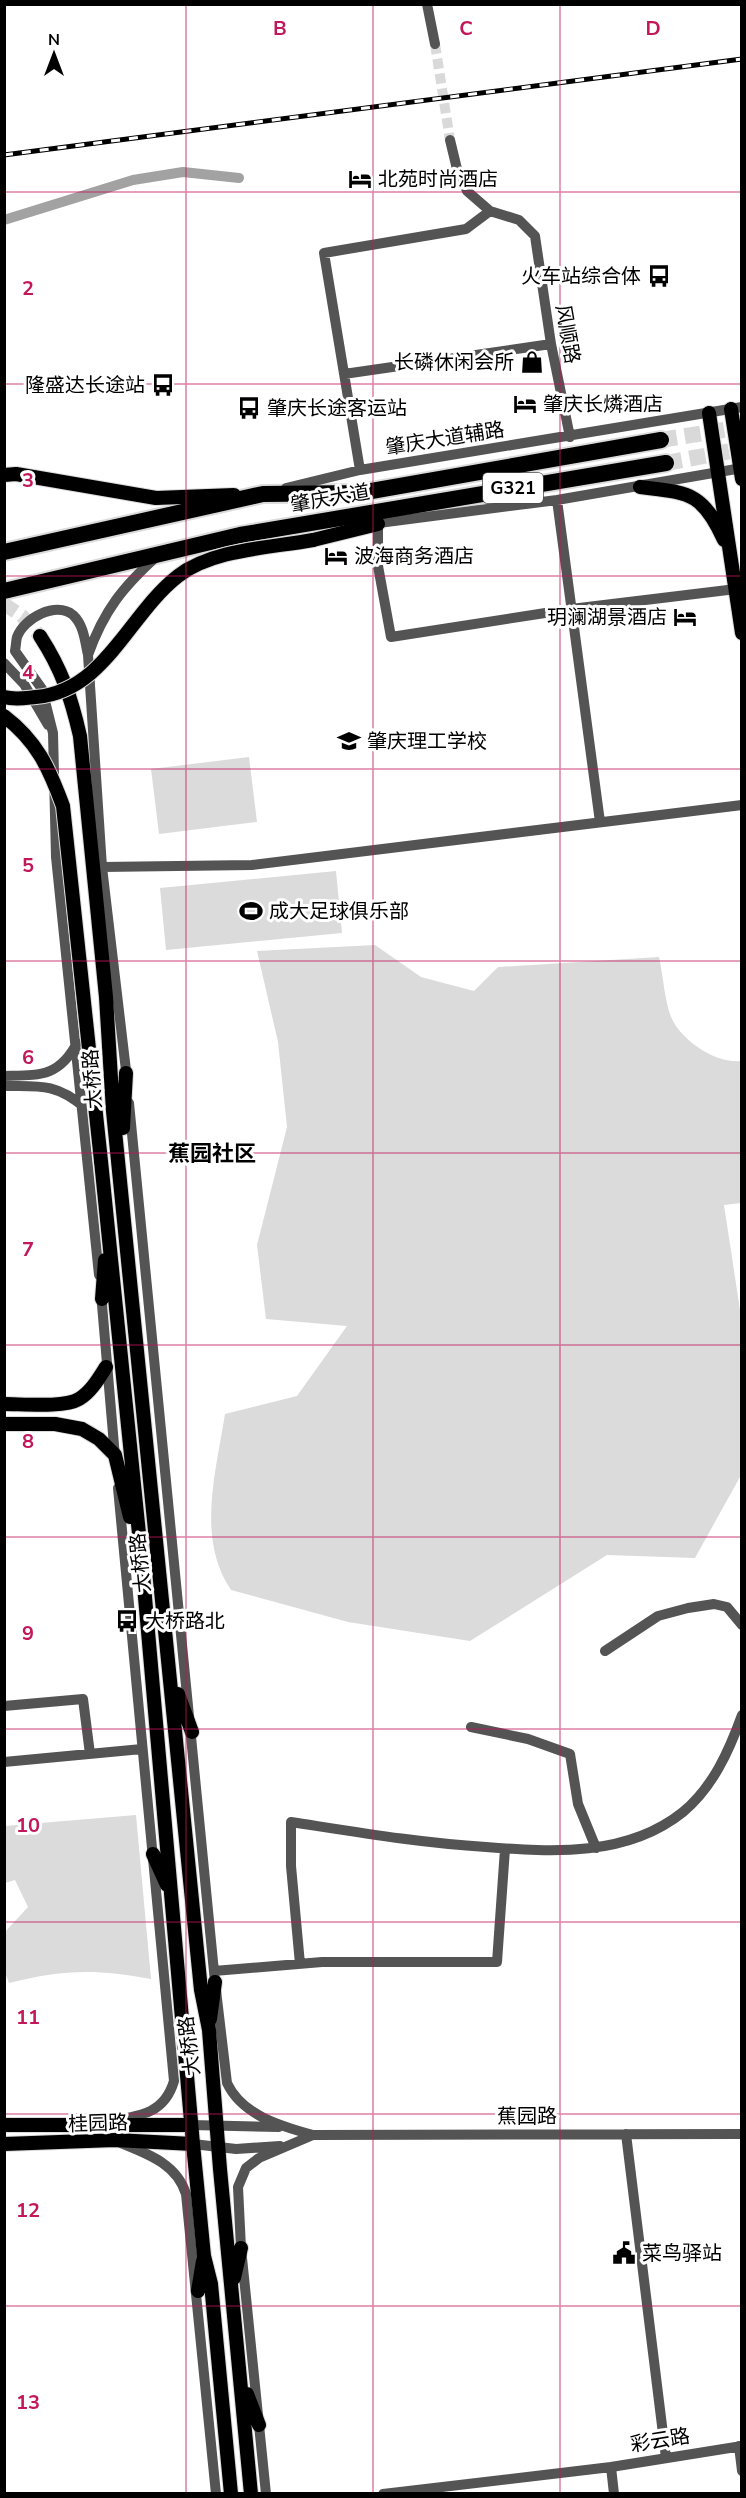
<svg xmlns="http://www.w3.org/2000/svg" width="746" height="2498" viewBox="0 0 746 2498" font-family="'Nunito Sans','Noto Sans SC',sans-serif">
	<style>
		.green { fill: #dbdbdb }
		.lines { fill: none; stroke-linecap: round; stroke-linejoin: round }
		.canal { stroke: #a2a2a2; stroke-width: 10 }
		.minor-tunnel { stroke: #d9d9d9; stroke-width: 10; stroke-dasharray: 10 5; stroke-linecap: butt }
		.major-tunnel { stroke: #d9d9d9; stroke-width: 14; stroke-dasharray: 14 7; stroke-linecap: butt }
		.highway-tunnel { stroke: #d9d9d9; stroke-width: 16; stroke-dasharray: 16 8; stroke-linecap: butt }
		.major-casing { stroke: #dbdbdb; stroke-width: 16 }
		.highway-casing { stroke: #dbdbdb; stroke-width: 20 }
		.minor { stroke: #545454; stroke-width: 10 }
		.major { stroke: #000; stroke-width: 14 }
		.highway { stroke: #000; stroke-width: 16 }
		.rail-casing { stroke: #000; stroke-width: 5 }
		.rail { stroke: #fff; stroke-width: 3; stroke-dasharray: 9; stroke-linecap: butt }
		.major-bridge-casing { stroke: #dbdbdb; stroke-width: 16; stroke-linecap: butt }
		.major-bridge { stroke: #000; stroke-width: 14 }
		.grid { fill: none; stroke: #c2185b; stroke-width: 1.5; stroke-opacity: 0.55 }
		.labels { text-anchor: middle; stroke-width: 6; stroke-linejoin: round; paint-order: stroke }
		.shield { fill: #fff; stroke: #4c4c4c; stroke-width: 1.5 }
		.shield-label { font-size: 18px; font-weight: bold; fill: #000 }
		.poi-label { font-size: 20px; fill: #000; stroke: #fff; text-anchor: start }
		.street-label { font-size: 20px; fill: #000; stroke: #fff }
		.quarter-label { font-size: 22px; font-weight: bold; fill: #000; stroke: #fff }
		.grid-label { font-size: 20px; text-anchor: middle; font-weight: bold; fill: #c2185b; stroke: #fff; stroke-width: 6; stroke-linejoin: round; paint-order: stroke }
	</style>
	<rect width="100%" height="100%" fill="#fff"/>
	<path class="green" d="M 249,757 L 257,822 L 159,834 L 151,769 Z
		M 336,871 L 342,933 L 166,950 L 160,888 Z
		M 375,945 L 421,977 L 474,991 L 498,967 L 659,957 C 663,974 665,1006 673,1021 C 684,1042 717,1064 741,1061 L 741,1203 L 724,1205 L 742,1323 L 741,1475 L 695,1558 L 607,1555 L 470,1641 L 348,1622 L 231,1590 C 196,1538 216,1472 225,1414 L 297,1396 L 347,1326 L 266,1319 L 257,1245 L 287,1127 L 278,1042 L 257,951 Z
		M 136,1815 L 151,1979 C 97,1969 63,1969 9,1983 L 5,1972 L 5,1932 L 28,1907 L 15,1880 L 5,1883 L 5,1826 Z"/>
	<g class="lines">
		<path class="canal" d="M 4,220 L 133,180 L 183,172 L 239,178"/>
		<path class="minor-tunnel" d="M 435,44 L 450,140"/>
		<path class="major-tunnel" d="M 4,604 L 22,616 L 40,636"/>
		<path class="highway-tunnel" d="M 661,440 L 742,427
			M 666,463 L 742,449"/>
		<g class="major-casing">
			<path id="major" d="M 731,409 L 742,479
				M 709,413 L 742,633
				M 4,475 L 16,474 L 156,498 L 234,495
				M 640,487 C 688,493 702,491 724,540
				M 313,540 L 378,524
				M 40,636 C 62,670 71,697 80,736 L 106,997 L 113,1111 L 201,1990 L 209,2030 L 220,2169 L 251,2494
				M 123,1128 L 126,1073
				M 101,1161 L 142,1563 L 193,2144 L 204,2256 L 211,2284 L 231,2494
				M 102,1299 L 105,1260
				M 4,1404 C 23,1404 64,1408 79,1399 C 91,1392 99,1378 106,1367
				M 4,1424 L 55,1424 L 82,1429 L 99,1439 L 115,1455 L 130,1517
				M 178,1694 L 192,1732
				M 153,1854 L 167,1885
				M 210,2019 L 215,1982
				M 4,2125 L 191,2125
				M 4,2144 L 115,2140 L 193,2144
				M 234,2278 L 241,2248
				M 198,2291 L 203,2261
				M 247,2394 L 259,2425"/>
		</g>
		<g class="highway-casing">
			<path id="highway" d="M 4,552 L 263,494 L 360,493 L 661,440
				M 4,591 L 240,535 L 666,463"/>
		</g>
		<path class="minor" d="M 427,4 L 435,44
			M 450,140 L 457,169 L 467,191 L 490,211 L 519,220 L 535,236 L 551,344 L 570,437
			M 344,374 L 551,344
			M 360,470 L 324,253 L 466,229 L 490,211
			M 286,488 L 360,470 L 742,407
			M 557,500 L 600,822
			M 371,524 L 557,500 L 742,468
			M 378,524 L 378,566 L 391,637 L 571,609 L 736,589
			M 88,655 C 104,610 123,587 157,556
			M 4,663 L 24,684 L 48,725
			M 102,867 L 252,865 L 742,805
			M 4,1076 C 40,1075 59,1077 77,1043
			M 4,1086 C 39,1086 56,1083 84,1107
			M 129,1103 L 215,1982 L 227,2083 C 242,2115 280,2126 313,2135 L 742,2134
			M 99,1275 L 56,857 L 53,733 L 42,689 L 15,651 C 16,646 16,641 17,637 C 24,618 56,601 73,615 C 84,625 85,642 88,655 L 102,867 L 127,1079
			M 101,1293 L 115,1457
			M 605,1651 L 658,1616 L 688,1608 L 714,1604 L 727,1607 L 742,1625
			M 4,1706 L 83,1699 L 90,1754
			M 471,1727 L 528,1739 L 570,1754 L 578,1804 L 596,1848
			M 4,1762 L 142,1749
			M 300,1964 L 291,1866 L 291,1822 C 356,1832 420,1843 486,1847 C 553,1852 627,1857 683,1812 C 713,1787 729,1751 742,1715
			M 214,1971 L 322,1962 L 497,1962 L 505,1849
			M 114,2120 C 142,2116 165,2112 174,2081 L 118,1488
			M 191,2125 L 279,2127
			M 626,2134 L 666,2458
			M 121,2143 C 148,2154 177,2164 186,2194 L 216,2494
			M 193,2144 L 236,2149 L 280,2146
			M 739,2446 L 742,2471
			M 266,2494 L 241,2248 L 238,2187 L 246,2168 L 259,2158 L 313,2135
			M 383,2494 L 611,2467
			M 614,2494 L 611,2467 L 742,2446"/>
		<use href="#major" class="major"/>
		<use href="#highway" class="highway"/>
		<g class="rail-casing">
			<path id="rail" d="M 4,155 L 742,59"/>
		</g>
		<use href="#rail" class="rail"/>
		<g class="major-bridge-casing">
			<path id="major-bridge" d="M 4,697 C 15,700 25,698 36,697 C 105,691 128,615 178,576 C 213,549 270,548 313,540
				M 4,716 C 37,741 49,768 63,806 L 101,1161"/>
		</g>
		<use href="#major-bridge" class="major-bridge"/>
	</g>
	<path class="grid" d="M 186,4 L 186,2494M 373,4 L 373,2494M 560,4 L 560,2494M 4,192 L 742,192M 4,384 L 742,384M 4,576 L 742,576M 4,769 L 742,769M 4,961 L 742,961M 4,1153 L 742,1153M 4,1345 L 742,1345M 4,1537 L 742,1537M 4,1729 L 742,1729M 4,1922 L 742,1922M 4,2114 L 742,2114M 4,2306 L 742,2306"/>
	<defs>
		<g id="hotel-bare" transform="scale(1.8)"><path d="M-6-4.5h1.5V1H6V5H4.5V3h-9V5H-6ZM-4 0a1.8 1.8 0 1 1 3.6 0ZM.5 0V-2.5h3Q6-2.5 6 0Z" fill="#000" stroke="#fff" stroke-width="2.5" paint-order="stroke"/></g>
		<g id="bus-bare" transform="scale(1.8)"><path d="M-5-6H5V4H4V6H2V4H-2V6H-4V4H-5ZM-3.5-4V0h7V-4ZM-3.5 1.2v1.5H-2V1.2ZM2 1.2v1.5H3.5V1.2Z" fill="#000" stroke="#fff" stroke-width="2.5" paint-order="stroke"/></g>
		<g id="shop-bare" transform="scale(1.8)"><path d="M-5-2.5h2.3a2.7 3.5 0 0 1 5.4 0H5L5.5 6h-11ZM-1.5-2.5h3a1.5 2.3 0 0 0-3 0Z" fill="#000" stroke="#fff" stroke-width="2.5" paint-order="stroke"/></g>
		<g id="school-bare" transform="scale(1.8)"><path d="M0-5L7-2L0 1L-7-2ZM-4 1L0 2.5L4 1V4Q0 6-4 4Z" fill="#000" stroke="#fff" stroke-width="2.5" paint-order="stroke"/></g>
		<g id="stadium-bare" transform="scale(1.8)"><path d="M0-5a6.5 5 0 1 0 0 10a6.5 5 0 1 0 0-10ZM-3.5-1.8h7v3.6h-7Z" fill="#000" stroke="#fff" stroke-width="2.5" paint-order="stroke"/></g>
		<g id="civic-bare" transform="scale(1.8)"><path d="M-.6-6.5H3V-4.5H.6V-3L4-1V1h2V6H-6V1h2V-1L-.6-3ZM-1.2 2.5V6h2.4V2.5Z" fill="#000" stroke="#fff" stroke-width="2.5" paint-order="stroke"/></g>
	</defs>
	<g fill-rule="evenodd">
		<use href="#hotel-bare" x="360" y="179"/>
		<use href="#bus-bare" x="659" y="276"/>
		<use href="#shop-bare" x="532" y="362"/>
		<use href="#bus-bare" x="163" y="385"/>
		<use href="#hotel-bare" x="525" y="404"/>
		<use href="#bus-bare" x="249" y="408"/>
		<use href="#hotel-bare" x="336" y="556"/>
		<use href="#hotel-bare" x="685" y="617"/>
		<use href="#school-bare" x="349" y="741"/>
		<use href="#stadium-bare" x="251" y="911"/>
		<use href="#bus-bare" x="127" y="1621"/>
		<use href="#civic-bare" x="624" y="2253"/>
	</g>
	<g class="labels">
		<rect class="shield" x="483" y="473" width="60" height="30" rx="4.5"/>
		<g class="shield-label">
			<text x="513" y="494">G321</text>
		</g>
		<g class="poi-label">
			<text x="378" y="186">北苑时尚酒店</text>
			<text x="641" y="283" text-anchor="end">火车站综合体</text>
			<text x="514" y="369" text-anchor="end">长磷休闲会所</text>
			<text x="145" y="392" text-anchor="end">隆盛达长途站</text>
			<text x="543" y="411">肇庆长燐酒店</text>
			<text x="267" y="415">肇庆长途客运站</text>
			<text x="354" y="563">波海商务酒店</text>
			<text x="667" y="624" text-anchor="end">玥澜湖景酒店</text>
			<text x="367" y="748">肇庆理工学校</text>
			<text x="269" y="918">成大足球俱乐部</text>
			<text x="145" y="1628">大桥路北</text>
			<text x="642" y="2260">菜鸟驿站</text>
		</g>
		<g class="street-label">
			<text transform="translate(568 334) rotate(80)" y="7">风顺路</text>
			<text transform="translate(445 438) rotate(-9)" y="7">肇庆大道辅路</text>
			<text transform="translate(330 498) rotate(-10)" y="7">肇庆大道</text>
			<text transform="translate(92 1079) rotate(-94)" y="7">大桥路</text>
			<text transform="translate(140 1563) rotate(-96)" y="7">大桥路</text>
			<text transform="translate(189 2046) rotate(-97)" y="7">大桥路</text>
			<text x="527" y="2123">蕉园路</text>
			<text transform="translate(98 2123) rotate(-2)" y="7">桂园路</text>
			<text transform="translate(660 2440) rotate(-9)" y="7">彩云路</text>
		</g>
		<g class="quarter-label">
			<text x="212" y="1161">蕉园社区</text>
		</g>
	</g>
	<g class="grid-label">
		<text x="280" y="35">B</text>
		<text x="466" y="35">C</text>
		<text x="653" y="35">D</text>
		<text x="28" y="295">2</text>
		<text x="28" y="487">3</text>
		<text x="28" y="679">4</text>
		<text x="28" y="872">5</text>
		<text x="28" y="1064">6</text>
		<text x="28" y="1256">7</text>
		<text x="28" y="1448">8</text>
		<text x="28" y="1640">9</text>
		<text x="28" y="1832">10</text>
		<text x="28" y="2024">11</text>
		<text x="28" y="2217">12</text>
		<text x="28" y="2409">13</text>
	</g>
	<rect width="746" height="2498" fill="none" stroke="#000000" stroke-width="12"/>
	<g transform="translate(54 54)" stroke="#ffffff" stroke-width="4.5" paint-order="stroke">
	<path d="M0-4.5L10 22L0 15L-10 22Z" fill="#000000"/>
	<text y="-9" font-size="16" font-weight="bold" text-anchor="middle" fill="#000000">N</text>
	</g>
</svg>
